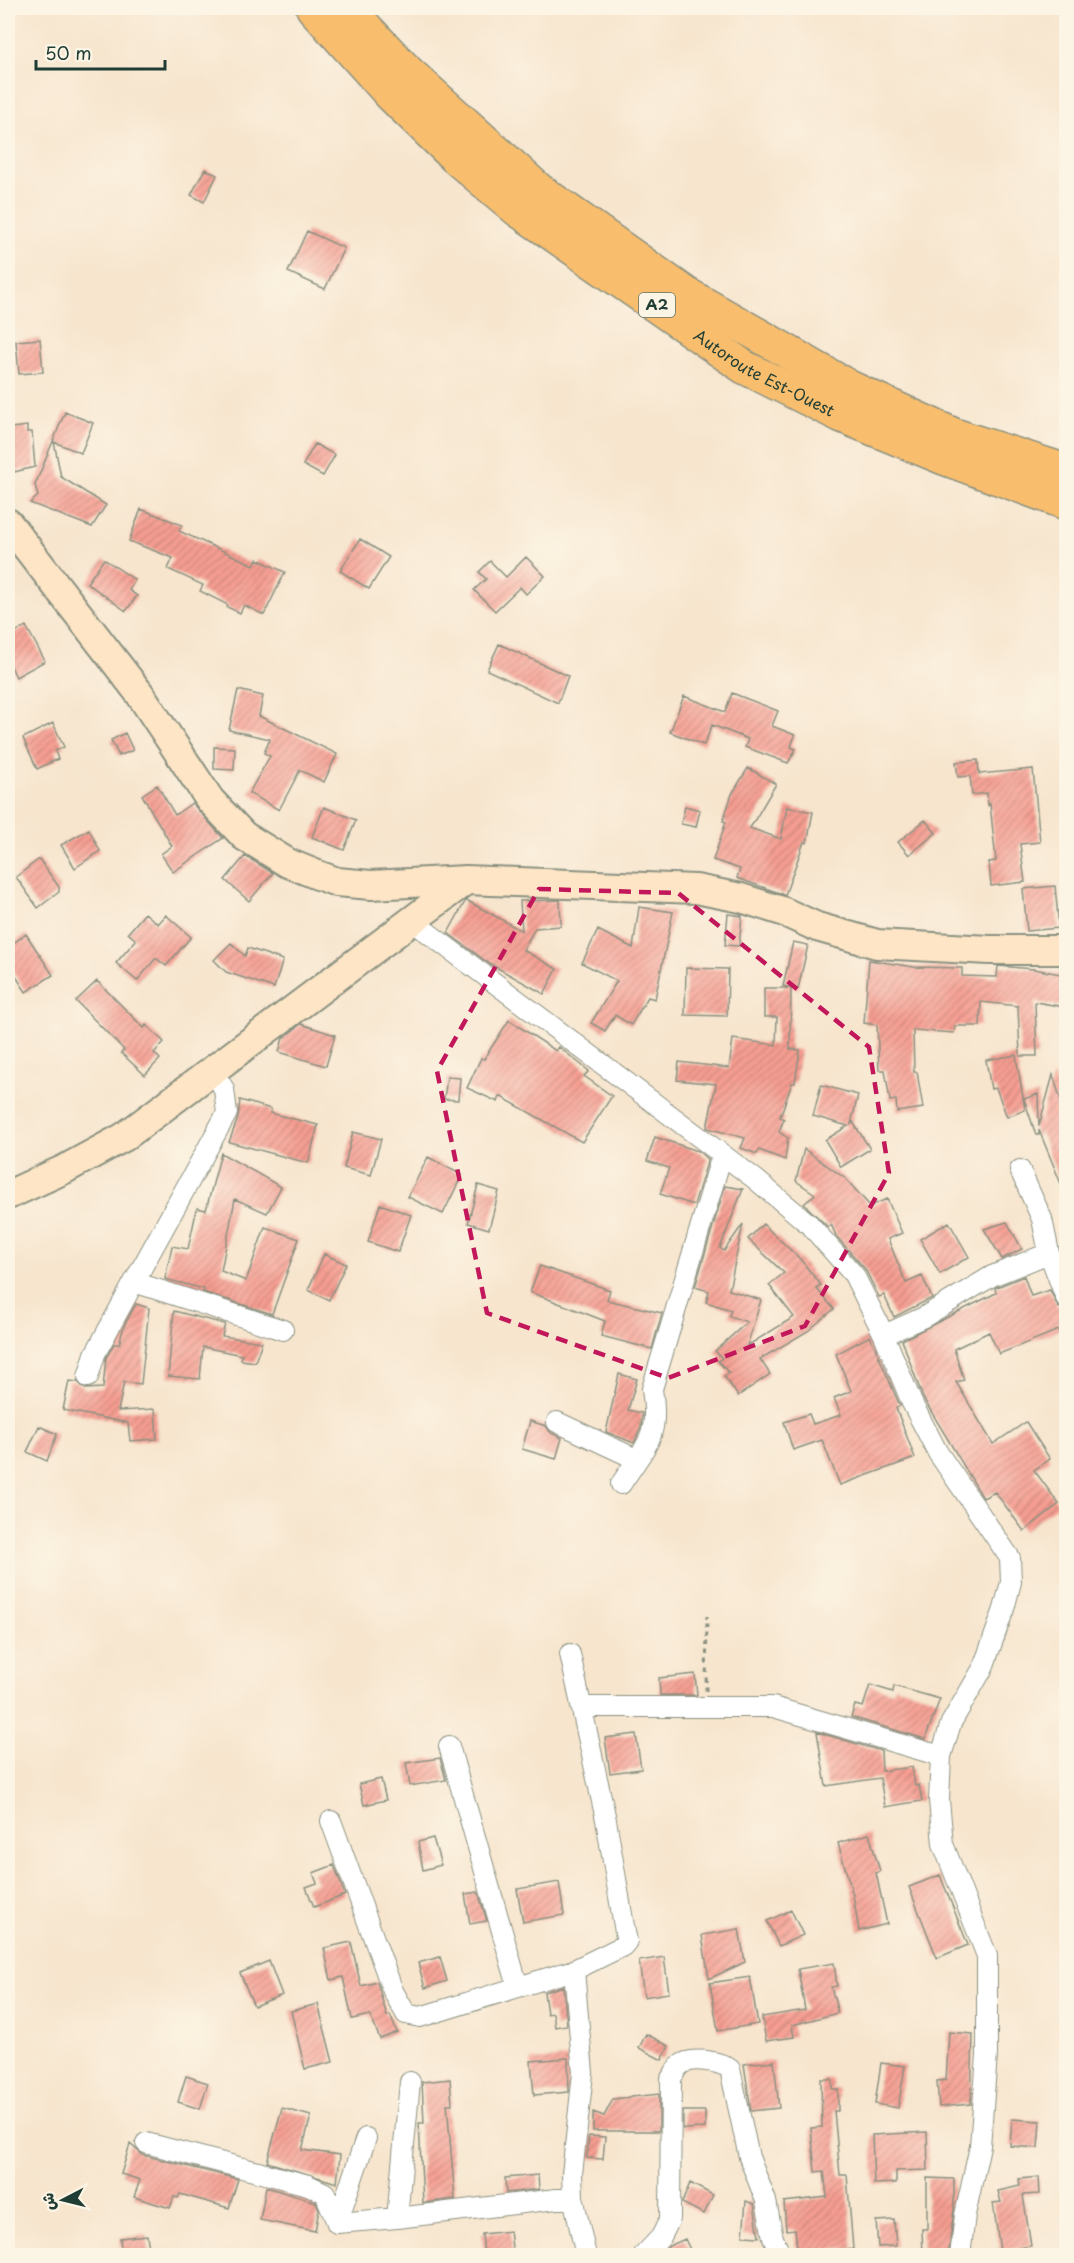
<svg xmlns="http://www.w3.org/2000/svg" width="1074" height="2263" viewBox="0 0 1074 2263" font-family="'Playpen Sans','Playpen Sans Arabic',sans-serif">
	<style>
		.building { fill: url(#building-hatch) }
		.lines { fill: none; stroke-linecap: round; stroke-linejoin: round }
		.street-casing { stroke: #8b9181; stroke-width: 22 }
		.secondary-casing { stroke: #8b9181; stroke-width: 32 }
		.highway-casing { stroke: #8b9181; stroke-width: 36 }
		.path { stroke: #8b9181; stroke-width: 3; stroke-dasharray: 4.5 4.5; stroke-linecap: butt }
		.street { stroke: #fff; stroke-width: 20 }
		.secondary { stroke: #fde5c5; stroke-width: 28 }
		.highway { stroke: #f9be6d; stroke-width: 33 }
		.marked { fill: none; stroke: #c2185b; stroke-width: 4.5; stroke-dasharray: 12 8; stroke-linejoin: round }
		.labels { text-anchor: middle; stroke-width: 5; stroke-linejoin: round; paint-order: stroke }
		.shield { fill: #fcf5e5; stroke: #617469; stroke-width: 1.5 }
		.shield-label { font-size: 15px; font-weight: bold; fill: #1f3d34 }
		.street-label { font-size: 16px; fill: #1f3d34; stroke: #fcf5e5 }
	</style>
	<defs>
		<pattern id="building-hatch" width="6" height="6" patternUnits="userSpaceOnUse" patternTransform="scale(1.5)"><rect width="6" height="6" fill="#f79e92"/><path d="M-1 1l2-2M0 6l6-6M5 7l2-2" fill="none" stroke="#c78278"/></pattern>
	</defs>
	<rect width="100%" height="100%" fill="#fcf5e5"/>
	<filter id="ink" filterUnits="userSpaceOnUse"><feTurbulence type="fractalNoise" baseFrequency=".0167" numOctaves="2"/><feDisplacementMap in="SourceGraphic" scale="12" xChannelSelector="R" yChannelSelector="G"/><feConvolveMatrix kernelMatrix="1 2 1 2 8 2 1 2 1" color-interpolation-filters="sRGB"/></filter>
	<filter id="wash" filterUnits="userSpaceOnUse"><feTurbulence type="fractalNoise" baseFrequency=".008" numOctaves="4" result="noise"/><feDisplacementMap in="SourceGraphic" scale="24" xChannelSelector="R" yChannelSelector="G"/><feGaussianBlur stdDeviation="1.35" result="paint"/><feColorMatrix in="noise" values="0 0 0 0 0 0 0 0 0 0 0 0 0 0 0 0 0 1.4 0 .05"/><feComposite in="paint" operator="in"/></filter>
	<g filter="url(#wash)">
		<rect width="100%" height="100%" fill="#f7e5ce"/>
		<g id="blocks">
			<path class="building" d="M 205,169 L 217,175 L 204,202 L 191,195 Z
				M 307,231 L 344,248 L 325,289 L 288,272 Z
				M 40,339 L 43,372 L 19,374 L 16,341 Z
				M 65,412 L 93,423 L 81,453 L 54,442 L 61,477 L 106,505 L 92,527 L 30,503 L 38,496 L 35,485 Z
				M 27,426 L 27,432 L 32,432 L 35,467 L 14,472 L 8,441 L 12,440 L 11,428 Z
				M 315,444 L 335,455 L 323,476 L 303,465 Z
				M 141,509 L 182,525 L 179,531 L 254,565 L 257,559 L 285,572 L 264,615 L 244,605 L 240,613 L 227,607 L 228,605 L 200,591 L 203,585 L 168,569 L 173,558 L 129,541 Z
				M 360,539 L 389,557 L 369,589 L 340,571 Z
				M 526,557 L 545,576 L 526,594 L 520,587 L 495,611 L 474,590 L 486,579 L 479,572 L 490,561 L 506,577 Z
				M 104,559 L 135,580 L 129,590 L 137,596 L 126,611 L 87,583 Z
				M 26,626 L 45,661 L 16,677 L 8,660 L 8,636 Z
				M 499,644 L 568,676 L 558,703 L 487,670 Z
				M 238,690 L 263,696 L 259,716 L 337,754 L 324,782 L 300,770 L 279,810 L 249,793 L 270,756 L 264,753 L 270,739 L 229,730 Z
				M 732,693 L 778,711 L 772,726 L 795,735 L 791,747 L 796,749 L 788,763 L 745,747 L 748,739 L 712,725 L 704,745 L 670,732 L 684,696 L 725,712 Z
				M 53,723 L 64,747 L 55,751 L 58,759 L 37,769 L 23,738 Z
				M 125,733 L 133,750 L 119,756 L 111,740 Z
				M 214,747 L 235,748 L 234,770 L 214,769 Z
				M 978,760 L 979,774 L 1033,769 L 1040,842 L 1020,844 L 1025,882 L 991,886 L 989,862 L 996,861 L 990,804 L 988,805 L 987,793 L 972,795 L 970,776 L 958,777 L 956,762 Z
				M 748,768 L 776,784 L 750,828 L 781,839 L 787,807 L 813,812 L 807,843 L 804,842 L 785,895 L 737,878 L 740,869 L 713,860 L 726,822 L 723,821 L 732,794 Z
				M 157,785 L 175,815 L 192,803 L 223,838 L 173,872 L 161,854 L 172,846 L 142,795 Z
				M 685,806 L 700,810 L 696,827 L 681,824 Z
				M 324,807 L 356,820 L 344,850 L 312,837 Z
				M 925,820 L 936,833 L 909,855 L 898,842 Z
				M 89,829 L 100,851 L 75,868 L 61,845 Z
				M 245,856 L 273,873 L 249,901 L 225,880 Z
				M 39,859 L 59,887 L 59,892 L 38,908 L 16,877 Z
				M 1055,886 L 1059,928 L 1027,931 L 1023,889 Z
				M 466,900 L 522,931 L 520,901 L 560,900 L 561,926 L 535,928 L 523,950 L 557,969 L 544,994 L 487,962 L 448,933 Z
				M 639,907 L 673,912 L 655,999 L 648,997 L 631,1025 L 615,1015 L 605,1031 L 591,1023 L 617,981 L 582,963 L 598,930 L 633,948 Z
				M 145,913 L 158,924 L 166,915 L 191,937 L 166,966 L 156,958 L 137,981 L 116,963 L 136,940 L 128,933 Z
				M 728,914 L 742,916 L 739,946 L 725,945 Z
				M 26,934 L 53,975 L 26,992 L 8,964 L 8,947 Z
				M 793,942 L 808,945 L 798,989 L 783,986 Z
				M 231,943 L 245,956 L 248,948 L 283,960 L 274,988 L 226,972 L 214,960 Z
				M 869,960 L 914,967 L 962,968 L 962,976 L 997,977 L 998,966 L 1034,969 L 1066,975 L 1065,1007 L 1035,1002 L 1037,1056 L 1020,1056 L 1018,1006 L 981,1002 L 980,1026 L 955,1026 L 954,1033 L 913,1030 L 914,1072 L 917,1072 L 923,1108 L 897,1112 L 896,1100 L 890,1101 L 885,1070 L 879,1070 L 877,1025 L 864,1023 Z
				M 686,968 L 728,969 L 727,1016 L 685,1015 Z
				M 97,981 L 144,1028 L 146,1025 L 164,1042 L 154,1053 L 160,1059 L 145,1075 L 121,1053 L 124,1050 L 76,1001 Z
				M 764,988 L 791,988 L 790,1049 L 800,1050 L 795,1083 L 792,1083 L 780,1117 L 784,1119 L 779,1132 L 788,1138 L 785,1160 L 759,1150 L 757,1154 L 741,1148 L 745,1138 L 707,1128 L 716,1084 L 677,1080 L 679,1062 L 729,1068 L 733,1039 L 776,1045 L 777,1017 L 764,1017 Z
				M 509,1020 L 556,1051 L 559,1047 L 589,1071 L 584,1076 L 612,1096 L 582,1142 L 500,1096 L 498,1102 L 467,1088 L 481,1058 L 484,1059 Z
				M 301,1024 L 335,1035 L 326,1066 L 279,1052 L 283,1038 Z
				M 1016,1055 L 1025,1110 L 1007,1117 L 996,1088 L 991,1089 L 986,1060 Z
				M 1053,1075 L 1066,1116 L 1066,1196 L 1039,1130 L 1039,1135 L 1036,1135 L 1024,1099 L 1038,1094 L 1039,1126 Z
				M 447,1077 L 460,1078 L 458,1100 L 444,1099 Z
				M 821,1085 L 858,1095 L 851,1124 L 853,1122 L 870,1149 L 841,1167 L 825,1140 L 848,1126 L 813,1116 Z
				M 240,1100 L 271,1109 L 270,1113 L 318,1125 L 308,1163 L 229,1142 L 238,1118 Z
				M 353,1132 L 381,1139 L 371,1175 L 344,1168 Z
				M 655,1137 L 698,1151 L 708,1159 L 694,1205 L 660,1194 L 669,1168 L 647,1161 Z
				M 804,1149 L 846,1179 L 870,1206 L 887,1199 L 902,1233 L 888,1239 L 906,1283 L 922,1276 L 932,1298 L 894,1317 L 884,1295 L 879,1297 L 865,1269 L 836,1236 L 831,1224 L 828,1227 L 804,1204 L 815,1194 L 796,1181 Z
				M 221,1153 L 281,1187 L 267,1213 L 235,1199 L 221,1271 L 246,1281 L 265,1227 L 299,1239 L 272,1314 L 203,1292 L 204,1289 L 165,1279 L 172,1246 L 188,1249 L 197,1208 L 206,1210 Z
				M 428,1157 L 462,1175 L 443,1214 L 408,1197 Z
				M 478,1185 L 499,1191 L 489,1229 L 468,1223 Z
				M 725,1186 L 743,1189 L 720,1248 L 724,1251 L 743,1224 L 729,1290 L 761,1300 L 747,1346 L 794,1317 L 769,1285 L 784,1273 L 748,1239 L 763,1224 L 800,1259 L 821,1285 L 816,1288 L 834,1309 L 808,1331 L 760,1359 L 770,1374 L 738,1396 L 724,1376 L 729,1373 L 718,1361 L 722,1358 L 715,1351 L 747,1322 L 729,1316 L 731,1310 L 706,1302 L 709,1291 L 695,1287 Z
				M 380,1204 L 411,1215 L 398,1252 L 368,1242 Z
				M 949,1222 L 969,1257 L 940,1274 L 920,1239 Z
				M 1007,1222 L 1022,1249 L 1002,1259 L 984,1229 Z
				M 324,1254 L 346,1264 L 329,1300 L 308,1290 Z
				M 540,1266 L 610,1290 L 607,1300 L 662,1313 L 652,1349 L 601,1336 L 605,1321 L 530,1292 Z
				M 1024,1276 L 1031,1296 L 1050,1290 L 1058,1307 L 1066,1310 L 1066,1327 L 999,1354 L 989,1332 L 954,1349 L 964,1380 L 956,1382 L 993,1444 L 1026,1422 L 1050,1459 L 1034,1470 L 1059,1504 L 1024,1531 L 995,1492 L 983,1498 L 923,1398 L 902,1340 L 996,1293 L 995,1288 L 997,1287 Z
				M 136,1304 L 149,1308 L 141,1384 L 124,1382 L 118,1411 L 155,1409 L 157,1439 L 130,1441 L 128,1423 L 63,1410 L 69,1381 L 78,1382 L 85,1389 L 103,1388 L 106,1358 L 114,1344 L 119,1344 L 124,1326 Z
				M 174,1311 L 225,1324 L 222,1336 L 262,1342 L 255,1362 L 241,1360 L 242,1355 L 203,1347 L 200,1379 L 168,1376 Z
				M 870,1336 L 900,1406 L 896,1408 L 915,1458 L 840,1485 L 822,1440 L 793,1450 L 784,1422 L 809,1414 L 813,1424 L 841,1415 L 834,1398 L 851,1391 L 836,1354 Z
				M 619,1374 L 637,1379 L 628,1410 L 642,1413 L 641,1427 L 634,1443 L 606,1432 Z
				M 530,1421 L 546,1426 L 551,1433 L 562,1438 L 556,1459 L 522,1449 Z
				M 39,1426 L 57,1434 L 47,1461 L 27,1452 Z
				M 695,1674 L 697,1695 L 660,1695 L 659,1678 Z
				M 870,1685 L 893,1692 L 894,1686 L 940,1699 L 925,1739 L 851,1717 L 855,1705 L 863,1707 Z
				M 817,1732 L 881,1751 L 882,1771 L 912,1767 L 915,1786 L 919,1785 L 922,1801 L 885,1807 L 880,1778 L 826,1786 Z
				M 636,1734 L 641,1769 L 610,1773 L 605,1738 Z
				M 440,1758 L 446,1780 L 410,1786 L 406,1763 Z
				M 381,1779 L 386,1800 L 364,1805 L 359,1784 Z
				M 869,1834 L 880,1871 L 876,1873 L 887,1924 L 859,1931 L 853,1895 L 838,1843 Z
				M 433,1838 L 441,1865 L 423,1870 L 418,1842 Z
				M 334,1865 L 345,1895 L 314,1907 L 306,1887 L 317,1883 L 313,1873 Z
				M 940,1875 L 968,1945 L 937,1958 L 909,1887 Z
				M 559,1882 L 564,1915 L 523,1922 L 517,1889 Z
				M 478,1892 L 487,1921 L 470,1924 L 465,1894 Z
				M 791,1910 L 803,1935 L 779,1946 L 767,1921 Z
				M 739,1929 L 745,1962 L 709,1979 L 702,1935 Z
				M 351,1942 L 361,1986 L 377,1982 L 387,2016 L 390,2015 L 397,2032 L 380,2039 L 370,2015 L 352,2019 L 343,1977 L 331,1980 L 324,1948 Z
				M 440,1957 L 447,1981 L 425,1988 L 418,1963 Z
				M 664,1957 L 669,1993 L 644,1997 L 639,1961 Z
				M 269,1961 L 282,1995 L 254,2006 L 240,1973 Z
				M 834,1963 L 837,1986 L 831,1987 L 838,2013 L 792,2025 L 794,2037 L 766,2041 L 762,2017 L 805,2010 L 798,1969 Z
				M 750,1977 L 758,2024 L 718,2031 L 710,1983 Z
				M 563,1986 L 567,2025 L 555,2027 L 553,2013 L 547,2014 L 544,1992 Z
				M 318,2004 L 333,2062 L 305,2069 L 291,2011 Z
				M 949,2032 L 973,2034 L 971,2104 L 939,2107 L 937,2081 L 946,2080 Z
				M 646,2034 L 669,2046 L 662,2060 L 639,2048 Z
				M 568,2058 L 569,2092 L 534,2095 L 531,2061 Z
				M 774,2061 L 779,2108 L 751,2111 L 744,2064 Z
				M 881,2063 L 905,2066 L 898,2108 L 875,2104 Z
				M 186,2076 L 208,2083 L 200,2109 L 178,2102 Z
				M 450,2079 L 452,2104 L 447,2104 L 455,2199 L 423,2203 L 419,2123 L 424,2123 L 422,2082 Z
				M 821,2079 L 832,2079 L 832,2089 L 838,2089 L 838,2111 L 834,2111 L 840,2175 L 847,2175 L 853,2249 L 827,2250 L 828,2255 L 798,2256 L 795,2229 L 786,2230 L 784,2202 L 827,2197 L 824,2171 L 815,2172 L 811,2128 L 822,2127 Z
				M 659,2094 L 659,2131 L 593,2131 L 593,2112 L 604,2116 L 613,2099 Z
				M 282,2108 L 311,2116 L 302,2150 L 340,2155 L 337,2183 L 267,2162 Z
				M 683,2111 L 705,2111 L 705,2128 L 683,2129 Z
				M 1012,2119 L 1040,2121 L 1038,2148 L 1010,2146 Z
				M 927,2132 L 928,2170 L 896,2171 L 896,2183 L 874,2184 L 872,2135 Z
				M 589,2136 L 605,2137 L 603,2159 L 587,2158 Z
				M 130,2144 L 143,2155 L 238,2179 L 229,2208 L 180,2194 L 178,2198 L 174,2197 L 170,2208 L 134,2197 L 140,2180 L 121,2174 Z
				M 538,2175 L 539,2189 L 506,2193 L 505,2178 Z
				M 1039,2177 L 1040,2194 L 1023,2195 L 1031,2246 L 1000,2251 L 993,2203 L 1001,2202 L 998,2191 L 1020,2186 L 1019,2179 Z
				M 927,2178 L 954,2179 L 954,2211 L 948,2256 L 923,2256 L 922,2229 L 927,2229 Z
				M 690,2183 L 713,2195 L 704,2214 L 682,2203 Z
				M 266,2187 L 316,2202 L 319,2209 L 315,2231 L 260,2220 Z
				M 746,2201 L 754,2204 L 759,2237 L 743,2236 Z
				M 894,2220 L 896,2246 L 878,2247 L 876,2221 Z
				M 510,2231 L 513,2256 L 484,2256 L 482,2234 Z
				M 147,2235 L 150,2256 L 122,2256 L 120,2238 Z
				M 685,2239 L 693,2256 L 660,2256 L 669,2246 Z"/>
		</g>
	</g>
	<g filter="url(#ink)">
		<use href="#blocks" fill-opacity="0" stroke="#8b9181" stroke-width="1.5"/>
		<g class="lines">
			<g class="street-casing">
				<path id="street" d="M 411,920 L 755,1179 L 810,1225 L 854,1275 L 884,1335 L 912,1403 L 938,1453 L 1010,1558 L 1011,1582 L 1004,1609 L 983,1668 L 951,1723 L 941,1756 L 939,1800 L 943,1844 L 987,1956 L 987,2055 L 980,2146 L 965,2215 L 960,2256
					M 212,1070 L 224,1089 L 227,1113 L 134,1282 L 283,1330
					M 1020,1170 L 1042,1219 L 1049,1253 L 1066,1298
					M 884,1335 L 924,1317 L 992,1276 L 1049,1253
					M 88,1377 L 95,1354 L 134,1282
					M 557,1422 L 636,1459
					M 621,1484 C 646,1445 660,1438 652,1389 L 722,1155
					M 581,1707 L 773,1707 L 941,1756
					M 449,1746 L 518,1987
					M 331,1821 L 393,1991 L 406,2014 L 420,2017 L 574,1970 L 623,1946 L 627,1941 L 625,1932 L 606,1820 L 570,1654
					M 574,1970 L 583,2073 L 572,2174 L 573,2197 L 586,2256
					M 146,2143 L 308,2185 L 325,2193 L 337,2223
					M 397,2218 L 410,2082
					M 337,2223 L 397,2218 L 573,2197
					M 337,2223 L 366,2138
					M 643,2256 L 661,2237 L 670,2219 L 671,2078 C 674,2075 676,2069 679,2066 C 690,2056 720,2061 730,2069 L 749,2157 L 766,2201 L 773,2238 L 781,2256"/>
			</g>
			<g class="secondary-casing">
				<path id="secondary" d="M 8,523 L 140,694 L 210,800 L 244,836 L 288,863 L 315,874 L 337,882 L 371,885 L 466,880 L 696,889 L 741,898 L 782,911 L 817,927 L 877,944 L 990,950 L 1066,950
					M 8,1195 L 65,1169 L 124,1137 L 466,880"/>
			</g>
			<g class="highway-casing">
				<g id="highway">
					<path id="s1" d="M 313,8 L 391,95 L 455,157 L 518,210 L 744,367 L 840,415 L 944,458 L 1066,503"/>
					<path d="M 347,8 L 407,71 L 539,190 L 685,293 L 851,388 L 954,435 L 1066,471"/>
				</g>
			</g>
			<path class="path" d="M 706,1691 L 707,1616"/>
			<use href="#street" class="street"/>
			<use href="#secondary" class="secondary"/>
			<use href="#highway" class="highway"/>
		</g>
	</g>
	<path class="marked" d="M 539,889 L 678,893 L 869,1047 L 889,1173 L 805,1326 L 668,1378 L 487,1313 L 437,1071 Z"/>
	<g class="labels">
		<rect class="shield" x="639" y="293" width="36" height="24" rx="4.5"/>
		<g class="shield-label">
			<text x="657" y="310">A2</text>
		</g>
		<g class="street-label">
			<text dy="6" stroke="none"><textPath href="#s1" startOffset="584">Autoroute Est-Ouest</textPath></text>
		</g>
	</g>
	<rect width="1074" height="2263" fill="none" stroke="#fcf5e5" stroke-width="30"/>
	<g transform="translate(63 2200) rotate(263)" stroke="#fcf5e5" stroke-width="4.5" paint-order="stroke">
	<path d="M0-4.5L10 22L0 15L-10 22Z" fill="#1f3d34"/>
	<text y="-9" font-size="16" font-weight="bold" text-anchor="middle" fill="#1f3d34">ش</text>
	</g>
	<path d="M36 60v9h129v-9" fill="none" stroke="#1f3d34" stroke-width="3"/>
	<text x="45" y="60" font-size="18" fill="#1f3d34" stroke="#fcf5e5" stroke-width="4.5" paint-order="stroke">50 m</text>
</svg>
